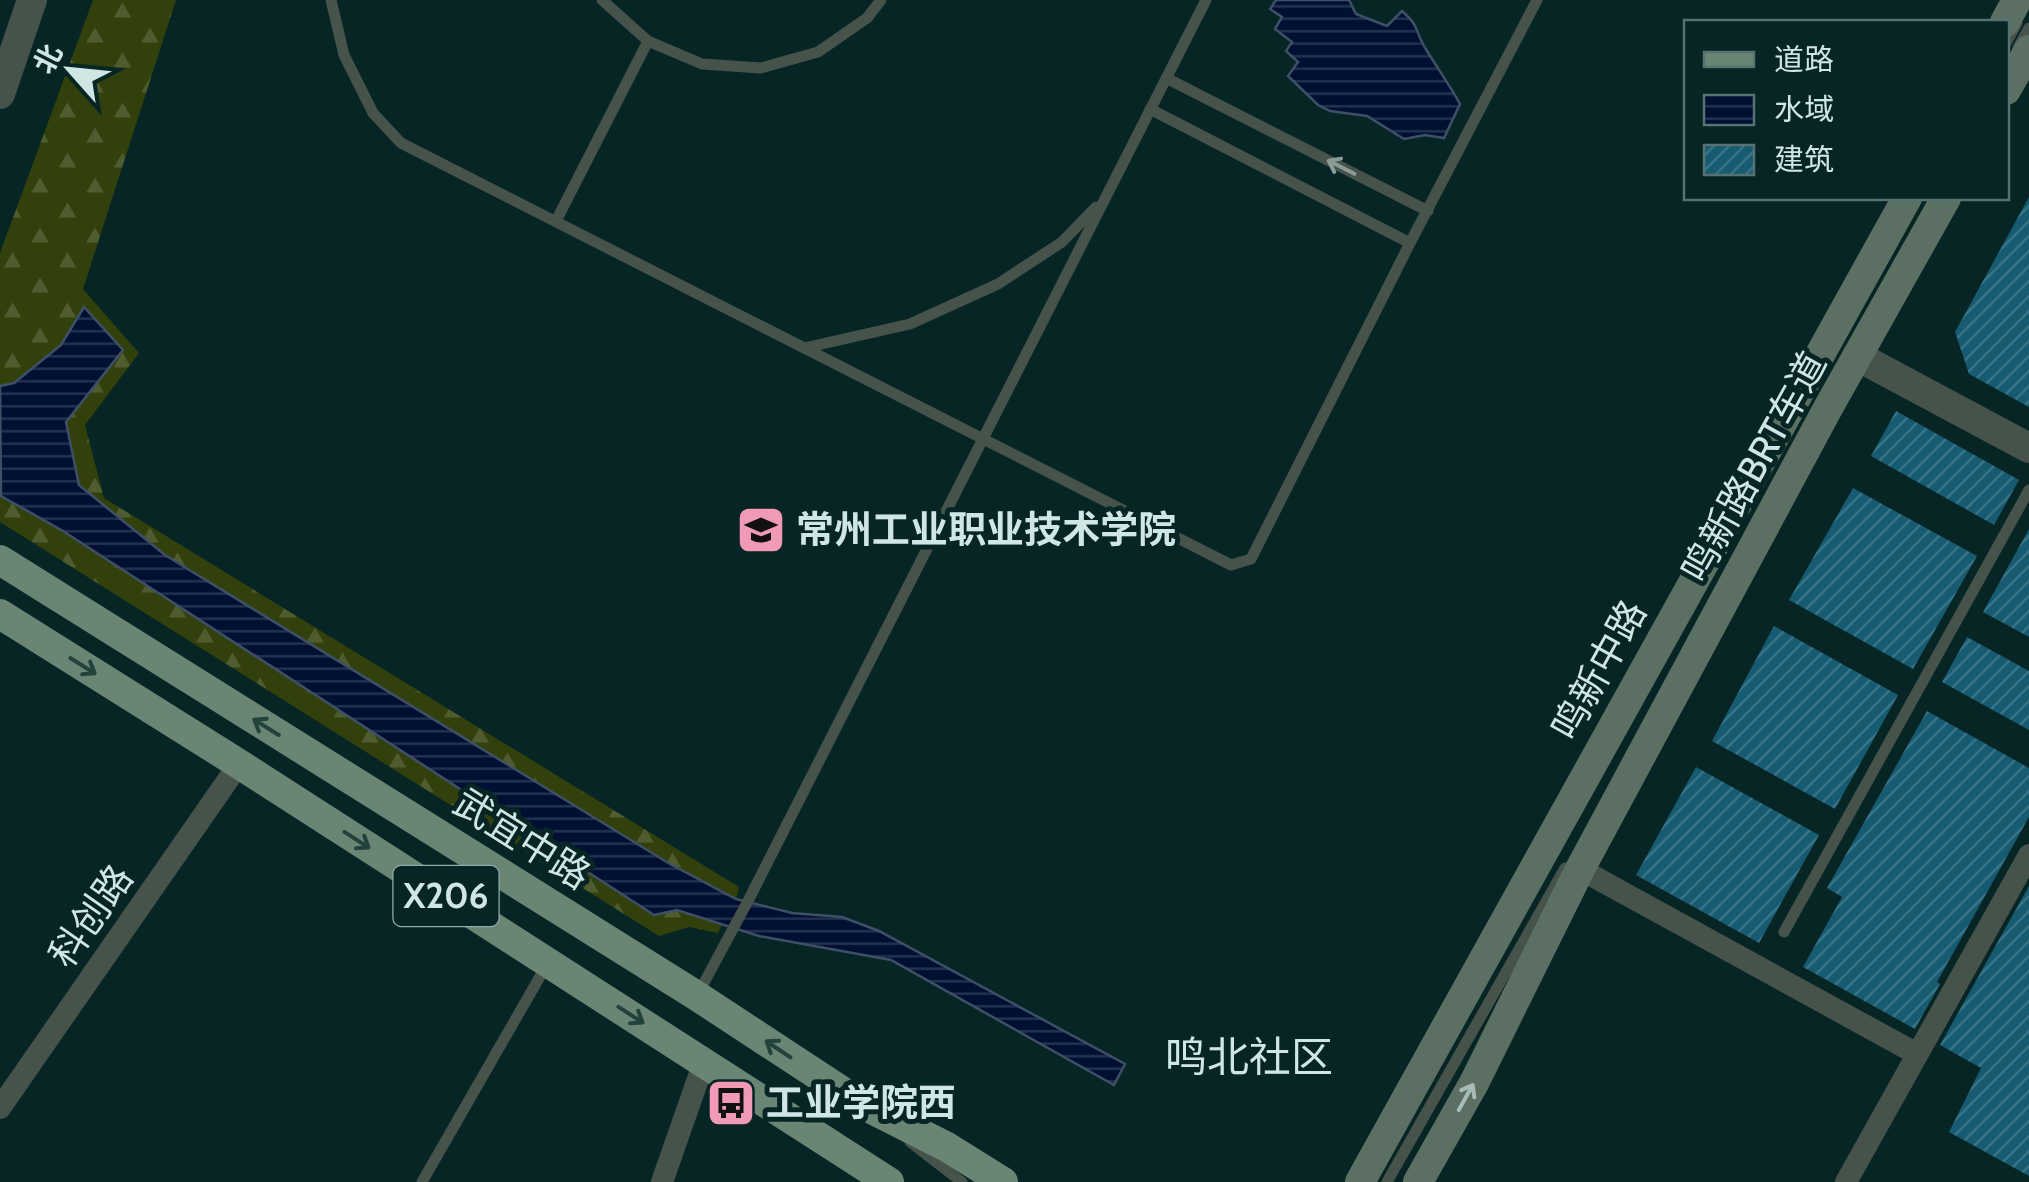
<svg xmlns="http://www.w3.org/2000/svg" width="2029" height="1182" viewBox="0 0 2029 1182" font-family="Cabin,'Noto Sans SC',sans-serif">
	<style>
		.forest { fill: url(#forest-firs) }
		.water { fill: url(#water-rules); stroke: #3e5067; stroke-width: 2.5 }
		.building { fill: url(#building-hatch) }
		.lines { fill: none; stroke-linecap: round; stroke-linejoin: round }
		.service { stroke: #46534b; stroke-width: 11 }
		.minor { stroke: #46534b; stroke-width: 22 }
		.tertiary { stroke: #46534b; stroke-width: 30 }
		.secondary { stroke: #5b6f62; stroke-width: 30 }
		.primary { stroke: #6b8575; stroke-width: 30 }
		.oneway { stroke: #8b9c98 }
		.oneway2 { stroke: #24423c }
		.oneway3 { stroke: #a7bcb6 }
		.labels { text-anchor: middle; stroke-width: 10; stroke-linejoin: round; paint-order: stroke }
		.shield { fill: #062524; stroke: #93acaa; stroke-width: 2.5 }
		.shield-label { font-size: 35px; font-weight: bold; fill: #d0e6e4 }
		.street-label { font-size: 38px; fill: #d0e6e4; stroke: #062524 }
		.poi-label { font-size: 38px; font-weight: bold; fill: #d0e6e4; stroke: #062524; text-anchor: start }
		.quarter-label { font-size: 42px; fill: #d0e6e4; stroke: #062524 }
	</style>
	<defs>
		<pattern id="forest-firs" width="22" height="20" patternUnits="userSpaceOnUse" patternTransform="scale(2.5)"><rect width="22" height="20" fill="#32400c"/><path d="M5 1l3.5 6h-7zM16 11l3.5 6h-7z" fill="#4f5c2f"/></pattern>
		<pattern id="water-rules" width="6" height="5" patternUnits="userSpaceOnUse" patternTransform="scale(2.5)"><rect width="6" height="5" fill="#000f32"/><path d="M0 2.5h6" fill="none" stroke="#243250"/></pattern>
		<pattern id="building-hatch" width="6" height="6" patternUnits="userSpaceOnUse" patternTransform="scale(2.5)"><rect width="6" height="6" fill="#165b71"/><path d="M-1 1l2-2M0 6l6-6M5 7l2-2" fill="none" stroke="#377385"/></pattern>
	</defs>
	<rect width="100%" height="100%" fill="#062524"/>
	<path class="forest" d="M 93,0 L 176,0 L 83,289 L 139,353 L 85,425 L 104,498 L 739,887 L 736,899 L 670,864 L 165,555 L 79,485 L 66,422 L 89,395 L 123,350 L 84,307 L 61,345 L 14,383 L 0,386 L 0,253 Z
		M 0,495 L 63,531 L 654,915 L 677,910 L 722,925 L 718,933 L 689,927 L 659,936 L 0,522 Z"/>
	<path class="water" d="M 1276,0 L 1349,0 L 1356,14 L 1387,26 L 1402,11 C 1420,27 1414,28 1424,46 C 1436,66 1449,84 1460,104 L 1444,138 L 1425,135 L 1404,139 L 1367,116 L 1330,111 L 1318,105 L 1288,76 L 1298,62 L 1286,51 L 1292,42 L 1275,29 L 1282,17 L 1270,9 Z
		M 84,307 L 123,350 L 66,422 L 79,485 L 165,555 L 670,864 L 736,899 L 792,913 L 842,917 L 879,931 L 1125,1064 L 1114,1085 L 891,960 L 759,936 L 677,910 L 654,915 L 63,531 L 1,496 L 0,386 L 14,383 L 61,345 Z"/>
	<path class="building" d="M 2029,197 L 2029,407 L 1969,374 L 1955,332 Z
		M 1896,411 L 2019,480 L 1994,525 L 1871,456 Z
		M 1853,488 L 1977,556 L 1913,669 L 1789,600 Z
		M 2029,529 L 2029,637 L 1983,612 Z
		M 1774,626 L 1898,695 L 1835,809 L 1712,741 Z
		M 1967,637 L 2029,671 L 2029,730 L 1942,682 Z
		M 1927,711 L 2029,768 L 2029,817 L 1937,982 L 1940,984 L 1915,1029 L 1803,967 L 1842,897 L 1827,888 Z
		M 1696,767 L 1819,835 L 1759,943 L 1636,875 Z
		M 2029,886 L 2029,1176 L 1949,1132 L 1981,1068 L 1940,1045 Z"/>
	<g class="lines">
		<path class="service" d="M 331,0 L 344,55 L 373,113 L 401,143 L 1231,565 L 1251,559 L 1410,243 L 1537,0
			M 602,0 L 648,41 L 702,64 L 761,68 L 818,52 L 867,18 L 881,0
			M 2006,43 L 2017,23
			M 2018,48 L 2029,28
			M 1166,78 L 1428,211
			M 1150,109 L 1410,243
			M 556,221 L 648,41
			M 804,348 L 910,324 L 998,284 L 1062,242 L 1096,207
			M 1784,932 L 2029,490
			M 698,994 L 749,899 L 1206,0
			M 910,1142 L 962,1182
			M 422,1182 L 546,966
			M 1387,1182 L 1565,868"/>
		<path class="minor" d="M 1580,869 L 1917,1054
			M 0,1108 L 239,764
			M 662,1182 L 704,1062
			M 1846,1182 L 2029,855"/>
		<path class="tertiary" d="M 0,94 L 32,0
			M 1857,356 L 2029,448"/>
		<path class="secondary" d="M 2005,22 L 2017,0
			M 2006,90 L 2029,50
			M 1360,1182 L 1907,198
			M 1418,1182 L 1474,1083 L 1580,869 L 1828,408 L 1946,198"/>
		<path class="primary" d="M 0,560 L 697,996 L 860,1103 L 947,1147 L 1003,1182
			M 0,614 L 239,764 L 889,1182"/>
	</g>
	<defs><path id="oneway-shaft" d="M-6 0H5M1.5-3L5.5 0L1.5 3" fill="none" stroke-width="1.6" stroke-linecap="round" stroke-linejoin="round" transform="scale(2.5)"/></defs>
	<use class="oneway" href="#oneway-shaft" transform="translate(1341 167) rotate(-153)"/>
	<g class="oneway2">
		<use href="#oneway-shaft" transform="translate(83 666) rotate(32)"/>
		<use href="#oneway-shaft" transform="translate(266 727) rotate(-148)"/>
		<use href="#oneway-shaft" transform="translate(357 840) rotate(33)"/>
		<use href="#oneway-shaft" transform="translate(631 1015) rotate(33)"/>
		<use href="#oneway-shaft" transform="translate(778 1049) rotate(-146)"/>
	</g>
	<use class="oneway3" href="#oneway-shaft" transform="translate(1466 1097) rotate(-61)"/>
	<defs>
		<g id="university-square" transform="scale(2.5)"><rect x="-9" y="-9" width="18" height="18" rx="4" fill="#f09ab6" stroke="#062524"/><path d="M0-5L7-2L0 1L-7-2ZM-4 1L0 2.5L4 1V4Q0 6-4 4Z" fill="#111"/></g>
		<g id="bus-square" transform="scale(2.5)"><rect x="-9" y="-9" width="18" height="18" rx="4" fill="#f09ab6" stroke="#062524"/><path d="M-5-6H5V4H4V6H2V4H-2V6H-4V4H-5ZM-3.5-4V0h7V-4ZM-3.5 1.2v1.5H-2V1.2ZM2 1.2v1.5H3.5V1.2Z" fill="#111"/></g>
	</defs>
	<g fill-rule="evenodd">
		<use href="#university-square" x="761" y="530"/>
		<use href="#bus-square" x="731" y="1103"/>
	</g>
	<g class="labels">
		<rect class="shield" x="393.5" y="866" width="105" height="60" rx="8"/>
		<g class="shield-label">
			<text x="446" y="908">X206</text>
		</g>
		<g class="street-label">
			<text transform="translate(1754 467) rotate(-61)" y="13">鸣新路BRT车道</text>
			<text transform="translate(1599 670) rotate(-61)" y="13">鸣新中路</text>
			<text transform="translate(522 839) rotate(32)" y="13">武宜中路</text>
			<text transform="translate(91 916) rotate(-55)" y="13">科创路</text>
		</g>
		<g class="poi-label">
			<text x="796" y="543">常州工业职业技术学院</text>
			<text x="766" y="1116">工业学院西</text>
		</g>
		<g class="quarter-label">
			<text x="1249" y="1072">鸣北社区</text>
		</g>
	</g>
	<rect x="1684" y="20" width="325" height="180" fill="#062524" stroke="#577271" stroke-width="2.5"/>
	<rect x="1704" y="52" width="50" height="15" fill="#6b8575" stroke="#577271" stroke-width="2.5"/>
	<text x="1774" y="70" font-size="30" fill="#d0e6e4">道路</text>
	<rect x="1704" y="95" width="50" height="30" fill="url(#water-rules)" stroke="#577271" stroke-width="2.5"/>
	<text x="1774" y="120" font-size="30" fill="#d0e6e4">水域</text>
	<rect x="1704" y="145" width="50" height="30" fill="url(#building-hatch)" stroke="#577271" stroke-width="2.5"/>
	<text x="1774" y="170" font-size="30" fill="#d0e6e4">建筑</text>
	<g transform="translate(70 70) rotate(297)" stroke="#062524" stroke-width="8" paint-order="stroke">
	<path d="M0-8L18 38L0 25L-18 38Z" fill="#d0e6e4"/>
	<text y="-15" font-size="28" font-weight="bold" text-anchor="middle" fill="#d0e6e4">北</text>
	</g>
</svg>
